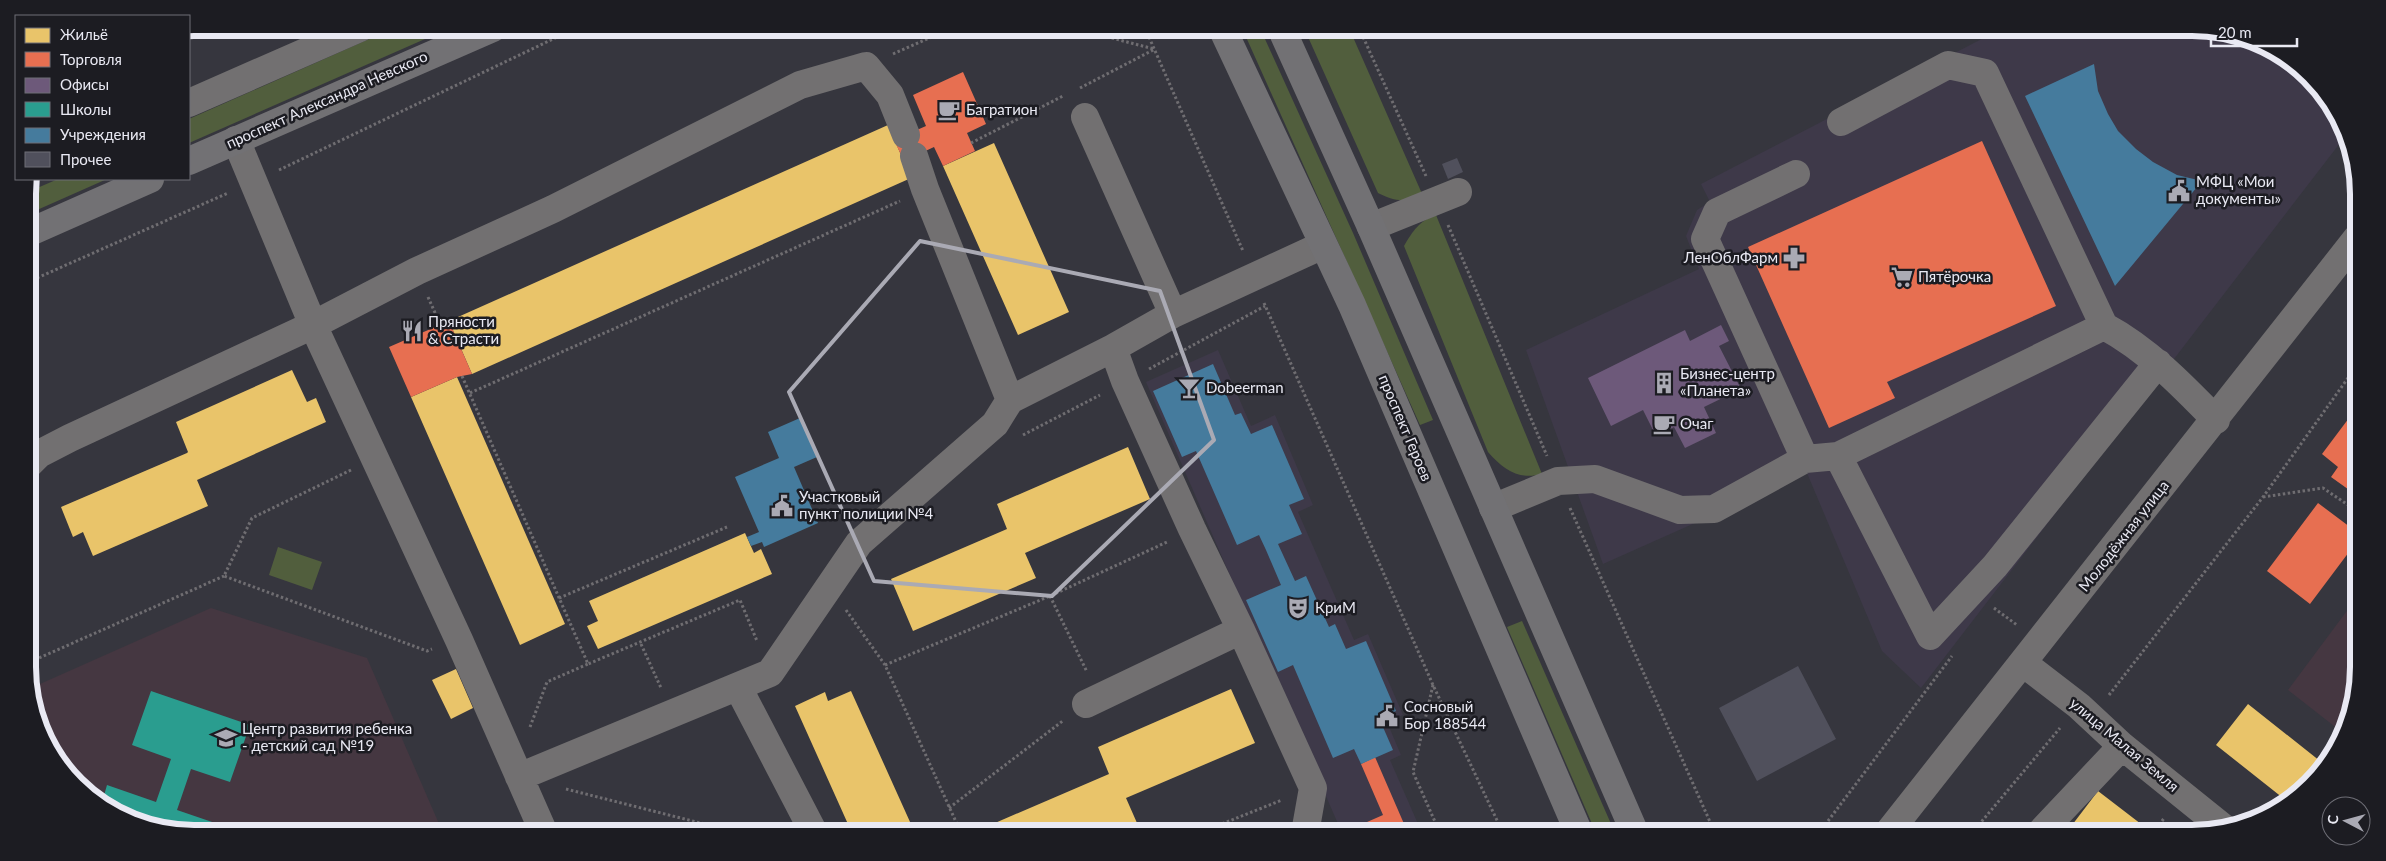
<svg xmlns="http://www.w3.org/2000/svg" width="2386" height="861" viewBox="0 0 2386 861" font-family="Lato,sans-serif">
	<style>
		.commercial { fill: #3e3949 }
		.education { fill: #453741 }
		.green { fill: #515e3d }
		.homes { fill: #e9c46a }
		.shops { fill: #e76f51 }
		.offices { fill: #6d597a }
		.schools { fill: #2a9d8f }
		.public { fill: #457b9d }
		.building { fill: #50505c }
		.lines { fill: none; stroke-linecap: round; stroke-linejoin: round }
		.path { stroke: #6f6d71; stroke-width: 3; stroke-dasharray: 2.5 2.5; stroke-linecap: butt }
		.minor { stroke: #727071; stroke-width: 28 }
		.major { stroke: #727174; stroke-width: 28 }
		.marked { fill: none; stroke: #aaaab4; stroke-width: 4; stroke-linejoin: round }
		.labels { text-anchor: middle; stroke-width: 5; stroke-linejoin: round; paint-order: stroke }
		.street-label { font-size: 15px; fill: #e9e9f3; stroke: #1c1c22 }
		.poi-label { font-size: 15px; fill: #e9e9f3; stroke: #1c1c22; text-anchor: start }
		.rim { fill: none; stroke: #e9e9f3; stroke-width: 6 }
	</style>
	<rect width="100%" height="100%" fill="#36363e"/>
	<path class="commercial" d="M 2003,28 L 2192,28 L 2245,36 L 2317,84 L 2347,134 L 1921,688 L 1882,651 L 1807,473 L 1603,564 L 1526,350 L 1699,269 L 1686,236 L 1697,210 L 1710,202 L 1701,184 Z
		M 1218,350 L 1251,426 L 1275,415 L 1313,505 L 1298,512 L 1354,640 L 1368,634 L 1403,715 L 1387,722 L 1401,755 L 1390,760 L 1422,833 L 1342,833 L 1146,382 Z"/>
	<path class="education" d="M 2358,596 L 2358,667 L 2350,720 L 2343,733 L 2288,690 Z
		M 211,608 L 367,658 L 443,833 L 194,833 L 141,825 L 69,777 L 31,699 L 31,688 Z"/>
	<path class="green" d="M 394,28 L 450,28 L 189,143 L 189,119 Z
		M 1242,28 L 1260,28 L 1353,233 L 1433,420 L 1420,425 Z
		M 1304,28 L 1349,28 L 1423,196 C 1402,202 1397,202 1378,193 Z
		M 58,179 L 107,179 L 28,214 L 28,192 Z
		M 1436,215 L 1542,474 C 1518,480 1504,470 1488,452 L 1404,246 C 1413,231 1419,221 1436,215 Z
		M 278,547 L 322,562 L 312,590 L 269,575 Z
		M 1522,621 L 1615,833 L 1596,833 L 1507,627 Z"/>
	<path class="homes" d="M 888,125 L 911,178 L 472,374 L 449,321 Z
		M 994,143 L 1069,312 L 1018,335 L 943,166 Z
		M 292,370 L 307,402 L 316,398 L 326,422 L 197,480 L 208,506 L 93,556 L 83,532 L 73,537 L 61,507 L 187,453 L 188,452 L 176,422 Z
		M 457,377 L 565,624 L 520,645 L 411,397 Z
		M 1128,447 L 1150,499 L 1025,553 L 1036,578 L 913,631 L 891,579 L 1007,529 L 997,504 Z
		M 745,533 L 754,553 L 761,549 L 772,574 L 598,649 L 587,626 L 598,621 L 589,601 Z
		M 456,669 L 473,708 L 451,719 L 432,680 Z
		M 1231,689 L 1255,743 L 1126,798 L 1137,823 L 1114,833 L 1000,833 L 995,823 L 1109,774 L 1098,747 Z
		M 851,691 L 915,833 L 852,833 L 795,706 L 825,692 L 828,701 Z
		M 2248,704 L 2325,765 L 2294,799 L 2288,802 L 2216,745 Z
		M 2098,791 L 2141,824 L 2133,833 L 2066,833 Z
		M 1263,822 L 1268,833 L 1237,833 Z"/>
	<path class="shops" d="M 963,72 L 986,124 L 967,133 L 975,151 L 943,166 L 934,147 L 904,161 L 894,140 L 926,126 L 913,95 Z
		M 1982,141 L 2056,306 L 1887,382 L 1895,398 L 1829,428 L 1748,247 Z
		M 449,321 L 472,374 L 457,377 L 411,397 L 389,347 Z
		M 2358,406 L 2358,485 L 2352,492 L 2331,477 L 2338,467 L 2322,454 Z
		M 2318,503 L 2358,533 L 2358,540 L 2310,604 L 2267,571 Z
		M 1375,757 L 1408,833 L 1342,833 L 1383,815 L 1361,764 Z"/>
	<path class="offices" d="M 1721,325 L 1729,341 L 1719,346 L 1741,389 L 1704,407 L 1716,433 L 1685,448 L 1674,427 L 1656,436 L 1643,410 L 1611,426 L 1588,378 L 1685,330 L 1690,341 Z"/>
	<path class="schools" d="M 151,691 L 250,725 L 230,782 L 191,769 L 177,810 L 215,823 L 212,833 L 194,834 L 141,825 L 103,799 L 107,785 L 156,802 L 171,759 L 132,745 Z"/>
	<path class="public" d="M 2094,64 L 2098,91 L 2108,114 L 2118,131 L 2136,149 L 2153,162 L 2177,175 L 2202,181 L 2115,286 L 2025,96 Z
		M 1213,364 L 1235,415 L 1241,413 L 1251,434 L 1272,425 L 1304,499 L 1289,505 L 1302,534 L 1278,544 L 1295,581 L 1306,576 L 1329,627 L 1335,624 L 1346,649 L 1366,641 L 1396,711 L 1379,718 L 1393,750 L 1361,764 L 1354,749 L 1333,758 L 1293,665 L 1278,672 L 1246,600 L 1281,585 L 1266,550 L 1259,535 L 1237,545 L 1196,451 L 1182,457 L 1153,391 Z
		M 800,418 L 817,457 L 794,467 L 818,523 L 764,547 L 762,542 L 751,546 L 747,537 L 759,532 L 735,477 L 779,458 L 768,432 Z"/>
	<path class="building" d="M 1771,28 L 1783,28 L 1773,32 Z
		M 1457,158 L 1463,172 L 1448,179 L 1442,164 Z
		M 1798,666 L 1836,739 L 1757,781 L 1719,708 Z"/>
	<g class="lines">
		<path class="path" d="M 1073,28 L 1154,49
			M 1145,28 L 1243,251
			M 1359,28 L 1426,176
			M 893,54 L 952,28
			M 1080,88 L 1155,49
			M 971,143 L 1063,96
			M 279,170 L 576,28
			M 1448,225 L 1547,456
			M 28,282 L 228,193
			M 428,297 L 440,324
			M 1264,303 L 1433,685 L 1503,833
			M 1149,369 L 1265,306
			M 462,376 L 588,664 L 740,600 L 757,641
			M 470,393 L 900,201
			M 1023,435 L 1100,395
			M 351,470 L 252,518 L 224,576 L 427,651 L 432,649
			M 2263,497 L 2323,488 L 2351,507 L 2358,507
			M 1570,508 L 1715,833
			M 1050,596 L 1087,672
			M 559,598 L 727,527
			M 1994,608 L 2017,625
			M 846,610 L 885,665 L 961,833
			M 641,644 L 661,688
			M 30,662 L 224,576
			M 885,665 L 1050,596 L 1167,542
			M 1433,685 L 1413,772 L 1440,833
			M 2109,695 L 2263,497 L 2358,364
			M 530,727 L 547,682 L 588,664
			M 566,789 L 740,833
			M 949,808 L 1064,720
			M 1199,833 L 1282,800
			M 1819,833 L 1952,656
			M 1972,833 L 2060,728
			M 2153,833 L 2165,817"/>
		<path class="minor" d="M 189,103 L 360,28
			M 1085,117 L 1173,314
			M 1841,122 L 1948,65 L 1985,73 L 2104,326
			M 236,140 L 313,325 L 459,640 L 544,833
			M 914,156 L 925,189 L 1010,400
			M 1796,174 L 1717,212 L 1705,239 L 1805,459
			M 1371,227 L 1458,192
			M 1113,348 L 1125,381 L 1192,529 L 1241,630 L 1313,788 L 1305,833
			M 1838,456 L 1930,636 L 1995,566 L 2158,363
			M 29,464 L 39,454 L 70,438 L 313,325 L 417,271 L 553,209 L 800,85 L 866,66 L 890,95 L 906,135
			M 1493,508 L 1558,481 L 1595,479 L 1680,510 L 1714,509 L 1805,459 L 1838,456 L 2104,326 C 2147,349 2182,385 2216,420
			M 2023,663 L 2079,706 L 2122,746 L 2225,829
			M 738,687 L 814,833
			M 1086,704 L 1241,630
			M 519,777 L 770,673 L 859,543 L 995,424 L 1010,400 L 1113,348 L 1173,314 L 1323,245
			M 1888,833 L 2357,238
			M 2040,833 L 2122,746"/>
		<path class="major" d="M 1222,28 L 1352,305 L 1579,833
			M 1281,28 L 1371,227 L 1635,833
			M 189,161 L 493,28
			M 28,233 L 150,179"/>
	</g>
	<path class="marked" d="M 920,241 L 1160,291 L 1214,440 L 1052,596 L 874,581 L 789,392 Z"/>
	<defs>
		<g id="cafe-bare" transform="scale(1.725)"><path d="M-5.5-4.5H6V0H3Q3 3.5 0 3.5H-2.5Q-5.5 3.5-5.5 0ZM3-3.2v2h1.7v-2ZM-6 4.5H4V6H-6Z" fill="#aaaab4" stroke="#1c1c22" stroke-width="2.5" paint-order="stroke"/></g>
		<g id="civic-bare" transform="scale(1.725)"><path d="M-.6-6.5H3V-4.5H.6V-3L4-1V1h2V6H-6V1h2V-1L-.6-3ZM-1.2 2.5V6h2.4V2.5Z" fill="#aaaab4" stroke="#1c1c22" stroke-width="2.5" paint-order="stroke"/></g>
		<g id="pharmacy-bare" transform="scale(1.725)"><path d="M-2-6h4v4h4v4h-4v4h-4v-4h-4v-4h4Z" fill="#aaaab4" stroke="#1c1c22" stroke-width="2.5" paint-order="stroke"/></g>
		<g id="supermarket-bare" transform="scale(1.725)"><path d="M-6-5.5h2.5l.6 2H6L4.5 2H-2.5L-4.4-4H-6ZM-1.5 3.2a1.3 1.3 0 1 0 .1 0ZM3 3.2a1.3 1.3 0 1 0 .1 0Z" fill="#aaaab4" stroke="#1c1c22" stroke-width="2.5" paint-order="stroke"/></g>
		<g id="restaurant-bare" transform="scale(1.725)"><path d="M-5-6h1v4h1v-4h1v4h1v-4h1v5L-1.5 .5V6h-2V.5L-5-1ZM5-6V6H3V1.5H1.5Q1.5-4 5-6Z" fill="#aaaab4" stroke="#1c1c22" stroke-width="2.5" paint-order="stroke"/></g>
		<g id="building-bare" transform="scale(1.725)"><path d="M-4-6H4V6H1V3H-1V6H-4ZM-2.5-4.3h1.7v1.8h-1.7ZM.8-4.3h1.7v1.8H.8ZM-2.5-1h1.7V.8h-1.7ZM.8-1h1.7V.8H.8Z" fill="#aaaab4" stroke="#1c1c22" stroke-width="2.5" paint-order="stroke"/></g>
		<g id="bar-bare" transform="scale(1.725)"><path d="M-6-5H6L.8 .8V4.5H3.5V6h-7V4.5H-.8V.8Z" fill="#aaaab4" stroke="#1c1c22" stroke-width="2.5" paint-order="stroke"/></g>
		<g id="theatre-bare" transform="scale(1.725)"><path d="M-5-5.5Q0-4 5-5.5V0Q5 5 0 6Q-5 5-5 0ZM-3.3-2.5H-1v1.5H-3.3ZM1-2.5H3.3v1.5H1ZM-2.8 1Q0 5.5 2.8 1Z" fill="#aaaab4" stroke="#1c1c22" stroke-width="2.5" paint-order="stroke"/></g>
		<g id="school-bare" transform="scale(1.725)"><path d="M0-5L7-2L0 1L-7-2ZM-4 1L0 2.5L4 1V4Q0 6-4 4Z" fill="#aaaab4" stroke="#1c1c22" stroke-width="2.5" paint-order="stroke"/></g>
	</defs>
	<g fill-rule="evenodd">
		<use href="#cafe-bare" x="949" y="110"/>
		<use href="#civic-bare" x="2179" y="191"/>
		<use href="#pharmacy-bare" x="1794" y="258"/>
		<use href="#supermarket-bare" x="1902" y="277"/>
		<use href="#restaurant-bare" x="412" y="331"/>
		<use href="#building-bare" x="1664" y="383"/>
		<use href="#bar-bare" x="1189" y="388"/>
		<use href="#cafe-bare" x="1664" y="424"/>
		<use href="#civic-bare" x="782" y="506"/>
		<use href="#theatre-bare" x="1298" y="608"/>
		<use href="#civic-bare" x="1387" y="716"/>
		<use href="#school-bare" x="226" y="738"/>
	</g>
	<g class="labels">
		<g class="street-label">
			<text transform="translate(327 100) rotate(-24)" y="5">проспект Александра Невского</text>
			<text transform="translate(1405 428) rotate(67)" y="5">проспект Героев</text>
			<text transform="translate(2124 536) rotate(-52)" y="5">Молодёжная улица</text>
			<text transform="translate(2124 745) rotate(40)" y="5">улица Малая Земля</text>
		</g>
		<g class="poi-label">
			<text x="966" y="115">Багратион</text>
			<text x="2196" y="187">МФЦ «Мои<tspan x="2196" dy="17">документы»</tspan></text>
			<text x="1778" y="263" text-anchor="end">ЛенОблФарм</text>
			<text x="1918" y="282">Пятёрочка</text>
			<text x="428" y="327">Пряности<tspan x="428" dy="17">&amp; Страсти</tspan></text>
			<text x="1680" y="379">Бизнес-центр<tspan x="1680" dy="17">«Планета»</tspan></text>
			<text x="1206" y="393">Dobeerman</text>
			<text x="1680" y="429">Очаг</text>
			<text x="799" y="502">Участковый<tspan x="799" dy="17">пункт полиции №4</tspan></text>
			<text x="1315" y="613">КриМ</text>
			<text x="1404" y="712">Сосновый<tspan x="1404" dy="17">Бор 188544</tspan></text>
			<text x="242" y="734">Центр развития ребенка<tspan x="242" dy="17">- детский сад №19</tspan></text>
		</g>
	</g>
	<path d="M0 0H2386V861H0ZM194 36H2192A158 158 0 0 1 2350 194V667A158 158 0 0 1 2192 825H194A158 158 0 0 1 36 667V194A158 158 0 0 1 194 36Z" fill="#1c1c22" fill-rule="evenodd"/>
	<path class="rim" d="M194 36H2192A158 158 0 0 1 2350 194V667A158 158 0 0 1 2192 825H194A158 158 0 0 1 36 667V194A158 158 0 0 1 194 36Z"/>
	<rect x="15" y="15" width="175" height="165" fill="#1c1c22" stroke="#6e6e76"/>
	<rect x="25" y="28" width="25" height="15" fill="#e9c46a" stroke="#6e6e76"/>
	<text x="60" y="40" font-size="15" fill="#e9e9f3">Жильё</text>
	<rect x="25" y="52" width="25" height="15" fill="#e76f51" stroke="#6e6e76"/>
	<text x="60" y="65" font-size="15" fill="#e9e9f3">Торговля</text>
	<rect x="25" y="78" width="25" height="15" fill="#6d597a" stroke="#6e6e76"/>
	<text x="60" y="90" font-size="15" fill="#e9e9f3">Офисы</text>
	<rect x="25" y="102" width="25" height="15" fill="#2a9d8f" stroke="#6e6e76"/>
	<text x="60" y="115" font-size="15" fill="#e9e9f3">Школы</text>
	<rect x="25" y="128" width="25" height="15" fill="#457b9d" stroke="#6e6e76"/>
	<text x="60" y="140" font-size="15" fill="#e9e9f3">Учреждения</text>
	<rect x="25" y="152" width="25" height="15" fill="#50505c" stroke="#6e6e76"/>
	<text x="60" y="165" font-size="15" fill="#e9e9f3">Прочее</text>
	<g transform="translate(2346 821) rotate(276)"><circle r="24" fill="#1c1c22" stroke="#6e6e76"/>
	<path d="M0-4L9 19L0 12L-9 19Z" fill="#aaaab4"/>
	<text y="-8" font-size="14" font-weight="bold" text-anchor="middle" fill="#e9e9f3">С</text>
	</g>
	<path d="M2211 38v8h86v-8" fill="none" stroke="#e9e9f3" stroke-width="2.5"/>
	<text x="2218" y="38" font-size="15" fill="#e9e9f3" stroke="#1c1c22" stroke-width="4" paint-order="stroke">20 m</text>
</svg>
